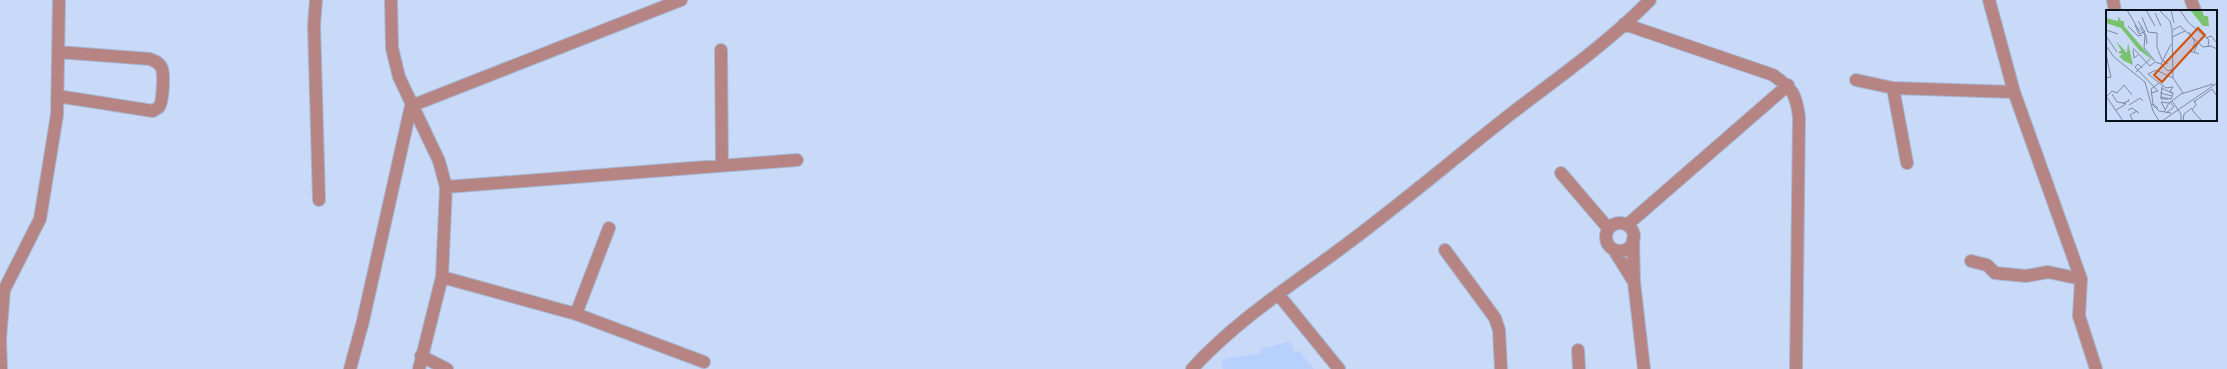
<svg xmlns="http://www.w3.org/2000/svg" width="2227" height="369" viewBox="0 0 2227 369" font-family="'Space Grotesk',sans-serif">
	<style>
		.built { fill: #b7d1fc }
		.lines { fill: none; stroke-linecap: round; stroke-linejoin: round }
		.minor-casing { stroke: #a6b6d1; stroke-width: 14 }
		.minor { stroke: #b68583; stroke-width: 12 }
		.inset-road { fill: none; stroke: #7c8aa0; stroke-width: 1 }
		.view { fill: #d2520e; fill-opacity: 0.15; stroke: #d2520e; stroke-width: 2 }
		.inset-edge { fill: none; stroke: #09111d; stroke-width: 2 }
	</style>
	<rect width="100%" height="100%" fill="#c9daf8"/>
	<path class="built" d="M 1291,341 L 1294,353 L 1299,351 L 1314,369 L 1223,369 L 1221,359 L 1261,353 L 1260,349 Z"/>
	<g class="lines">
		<g class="minor-casing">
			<path id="minor" d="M 316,0 L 314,25 L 319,200
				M 391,0 L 392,48 L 399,77 L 439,161 L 446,187 L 442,277 L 419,369
				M 1989,0 L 2014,92 L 2081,279 L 2079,316 L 2096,369
				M 2113,0 L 2115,11
				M 2191,0 L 2195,11
				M 1624,24 L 1773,75 C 1793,89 1796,94 1799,117 L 1796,369
				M 721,50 L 722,166
				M 1856,80 L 1893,88 L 2014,92
				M 1893,88 L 1907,163
				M 57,96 L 153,111 C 155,109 157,109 159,107 C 163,102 164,75 162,69 C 160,63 155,61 150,59 L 58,52
				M 1561,173 L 1608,228
				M 446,187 L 797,160
				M1606 237a14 14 0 1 1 28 0a14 14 0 1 1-28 0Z
				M 1627,225 L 1788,85
				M 1445,250 L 1495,318 L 1499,330 L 1501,369
				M 1614,250 L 1634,282 L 1633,239
				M 1971,261 L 1987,265 L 1995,273 L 2026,276 L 2048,272 L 2081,279
				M 442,277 L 576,314 L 704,362
				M 1634,282 L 1644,369
				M 1278,294 L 1339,369
				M 576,314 L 609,228
				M 0,339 L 4,290 L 40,219 L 57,115 L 59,0
				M 0,339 L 1,369
				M 1578,350 L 1579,369
				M 421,356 L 447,369
				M 350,369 L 363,321 L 411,106 L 681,0
				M 1192,369 C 1233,324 1284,290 1332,255 C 1394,210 1452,160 1512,113 C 1559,77 1609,42 1650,0"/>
		</g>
		<use href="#minor" class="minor"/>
	</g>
	<g transform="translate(2106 10)">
		<rect width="111" height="111" fill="#c9daf8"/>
		<path d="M 96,0 L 98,6 L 102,6 L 103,16 L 97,16 L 85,1 ZM 12,6 L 15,11 L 18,11 L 18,16 L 48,51 L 33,40 L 15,18 L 0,13 L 0,8 L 12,11 ZM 10,31 L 21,43 L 22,33 L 27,55 L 14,49 L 18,51 L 13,46 L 17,44 L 12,43 L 15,40 Z" fill="#7ac26e"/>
		<path class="inset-road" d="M 21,0 L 34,22M 40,0 L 49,16M 53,0 L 64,11 L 66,19 L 67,68 L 77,83M 65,0 L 68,13M 74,0 L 82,12 L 103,30 L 102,37M 49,3 L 55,16M 36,7 L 42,22 L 51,23 L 51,37 L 56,50 L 62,54M 32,11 L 39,22M 29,15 L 33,24 L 38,22 L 40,26 L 41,34M 22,16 L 32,26 L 36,25M 34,17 L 39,25 L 38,38 L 49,51M 0,20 L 12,24M 67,20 L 74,16 L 97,37 L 105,36 L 111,39M 83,22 L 89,32 L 85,42 L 88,42M 0,26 L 11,42M 66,27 L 79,21M 100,28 L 105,26 L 111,33M 92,33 L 88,42 L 93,44M 0,36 L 8,47 L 39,72 L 47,101 L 53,111M 27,38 L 44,56 L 49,52 L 55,54 L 65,34M 27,40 L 28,48 L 32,45M 0,44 L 5,67 L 0,68M 55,54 L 62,61 L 67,59M 36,58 L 32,54 L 29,57 L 52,81 L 45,83M 30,62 L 44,49M 56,76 L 55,89 L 62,89M 55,78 L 66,83M 54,83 L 66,86M 6,84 L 11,92 L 17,93M 0,86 L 17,111M 0,87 L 6,81 L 11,83 L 18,75 L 26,85M 54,87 L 65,89 L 67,83 L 64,81 L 67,77 L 60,78 L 42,64 L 50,60 L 67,68M 88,90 L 90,95 L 86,100 L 96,111M 66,91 L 75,104 L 75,111M 88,92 L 106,79 L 111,86M 46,94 L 53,101 L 65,103M 23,95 L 34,88 L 37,91M 52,98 L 47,94 L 45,79 L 53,73M 59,99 L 55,92 L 63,93M 10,100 L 20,94 L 17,93 L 23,91 L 22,89M 22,100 L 26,98 L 33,103M 58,102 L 63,93 L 75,84 L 107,74M 60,103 L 68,97 L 64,92M 27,111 L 24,105 L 31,101M 56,111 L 111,73M 77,111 L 78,104 L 86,98"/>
		<path class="view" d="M 92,18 L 99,25 L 56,72 L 48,65 Z"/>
		<rect width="111" height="111" class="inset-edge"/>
	</g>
</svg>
